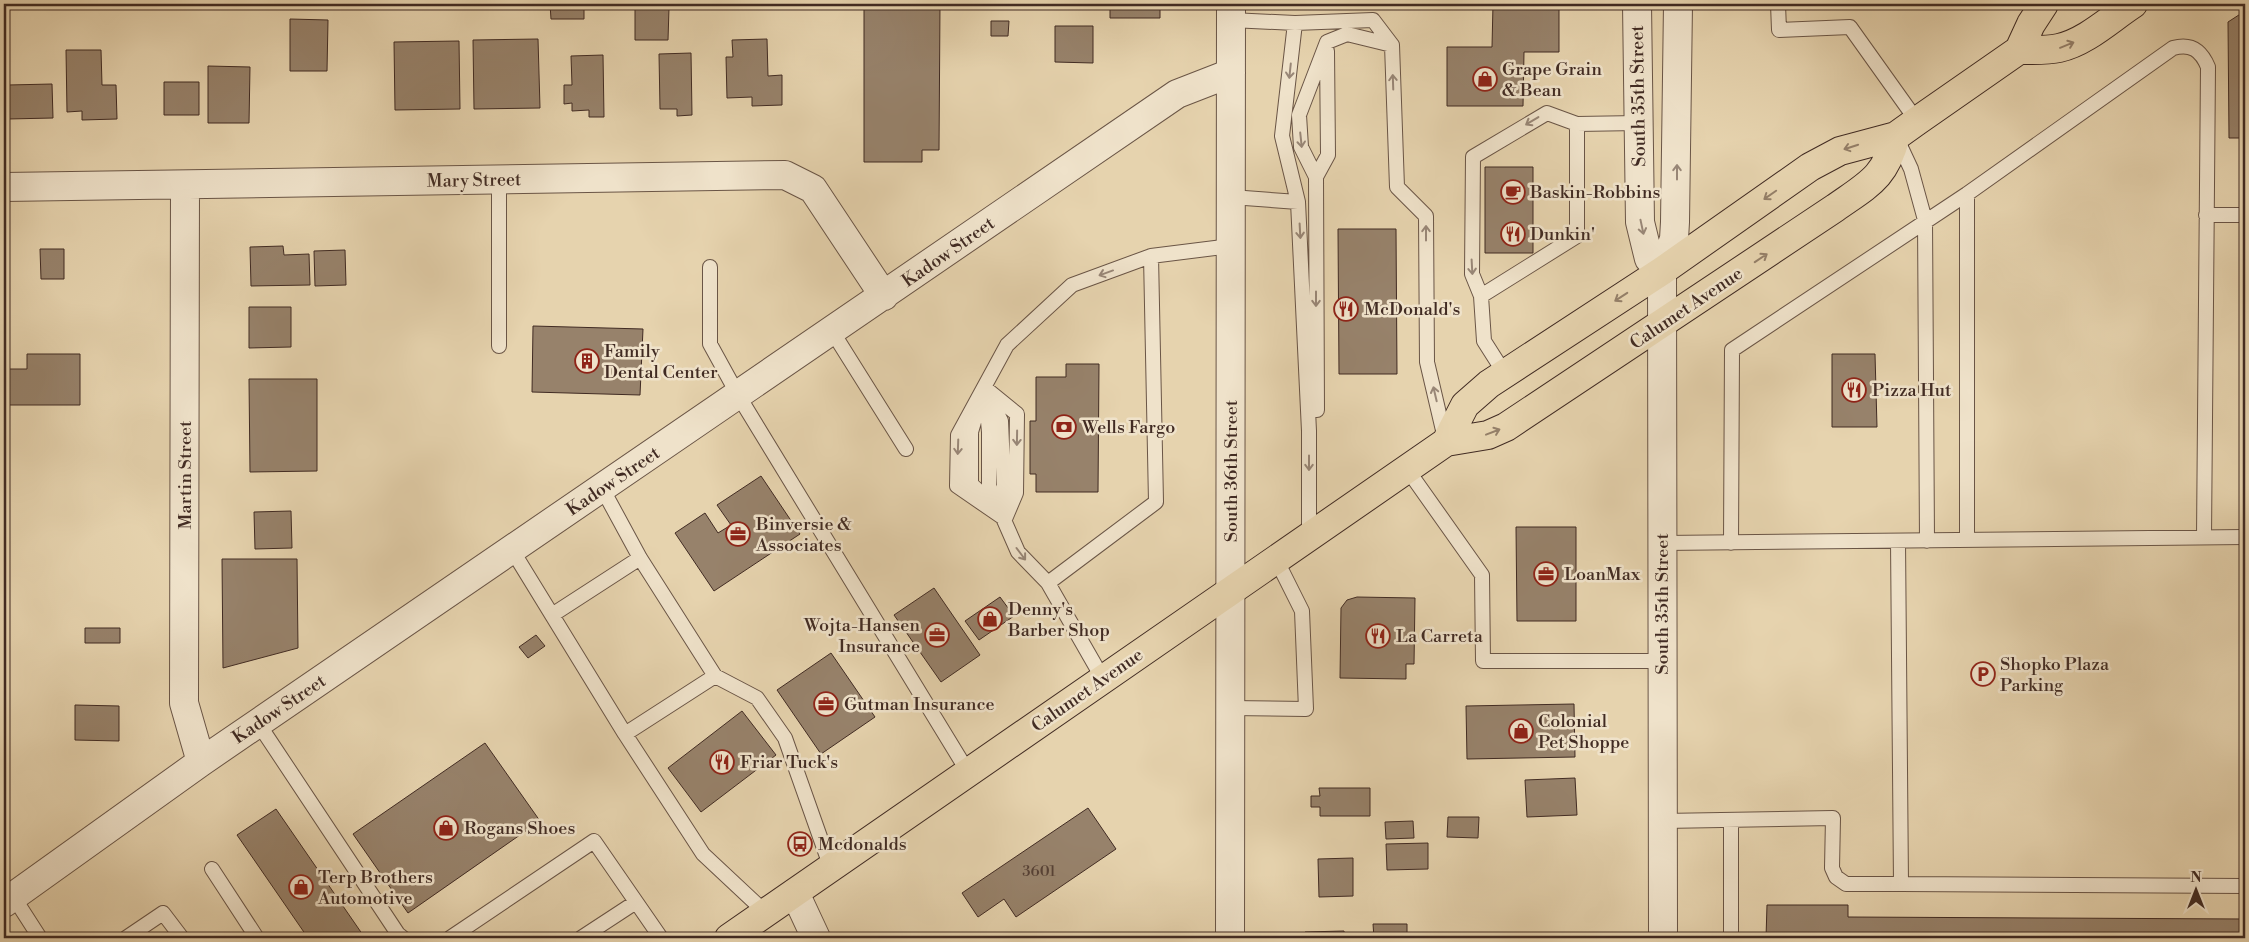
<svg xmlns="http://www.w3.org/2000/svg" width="2249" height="942" viewBox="0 0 2249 942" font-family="'Libre Bodoni',serif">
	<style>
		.building { fill: #97826b; stroke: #412b23 }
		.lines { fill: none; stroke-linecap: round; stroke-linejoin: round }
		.service-casing { stroke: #6a5546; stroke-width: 16 }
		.minor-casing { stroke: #6a5546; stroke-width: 30 }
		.primary-casing { stroke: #412b23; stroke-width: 30 }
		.service { stroke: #efe2ca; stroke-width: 14 }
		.minor { stroke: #efe2ca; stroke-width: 28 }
		.primary { stroke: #e6d3ae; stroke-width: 28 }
		.oneway { stroke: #947f68 }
		.oneway2 { stroke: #988676 }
		.labels { text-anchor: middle; stroke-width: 5; stroke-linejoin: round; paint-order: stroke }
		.number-label { font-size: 15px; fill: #564135 }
		.poi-label { font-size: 18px; fill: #412b23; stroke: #efe2ca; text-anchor: start }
		.street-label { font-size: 18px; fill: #412b23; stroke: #efe2ca }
	</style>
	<rect width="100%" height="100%" fill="#e6d3ae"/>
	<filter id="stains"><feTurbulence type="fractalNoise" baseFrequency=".004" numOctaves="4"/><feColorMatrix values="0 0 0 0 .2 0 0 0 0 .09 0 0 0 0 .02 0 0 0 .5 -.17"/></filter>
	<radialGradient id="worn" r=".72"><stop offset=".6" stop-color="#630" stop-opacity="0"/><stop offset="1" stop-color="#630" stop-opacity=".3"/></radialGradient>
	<path class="building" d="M 550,4 L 584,4 L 584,19 L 551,19 Z
		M 864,4 L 940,4 L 939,150 L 922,150 L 922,162 L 864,162 Z
		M 1110,4 L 1160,4 L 1160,18 L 1110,18 Z
		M 1493,4 L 1559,4 L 1559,52 L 1524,52 L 1523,106 L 1447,106 L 1447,47 L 1492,47 Z
		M 635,8 L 669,8 L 668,40 L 635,40 Z
		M 2245,11 L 2245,138 L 2229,138 L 2228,22 Z
		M 290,19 L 328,20 L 327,71 L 290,71 Z
		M 991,21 L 1009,21 L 1008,36 L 991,36 Z
		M 1055,26 L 1093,26 L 1093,63 L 1055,62 Z
		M 538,39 L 540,108 L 474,109 L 473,40 Z
		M 767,39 L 768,76 L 782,75 L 782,105 L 752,106 L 752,97 L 727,98 L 726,57 L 733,57 L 732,40 Z
		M 459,41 L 460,109 L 395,110 L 394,42 Z
		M 66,50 L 101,50 L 102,85 L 116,85 L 117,119 L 82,120 L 82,111 L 67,112 Z
		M 691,53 L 692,115 L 677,116 L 677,109 L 660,109 L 659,54 Z
		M 603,55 L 604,117 L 589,117 L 589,110 L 572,111 L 572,103 L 564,104 L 564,85 L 572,85 L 571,56 Z
		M 208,66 L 250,67 L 249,123 L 208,123 Z
		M 164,82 L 199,82 L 199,115 L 164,115 Z
		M 52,84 L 53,118 L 8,119 L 8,85 Z
		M 1485,167 L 1533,167 L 1533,253 L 1485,253 Z
		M 1338,229 L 1396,229 L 1397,374 L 1339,374 Z
		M 283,246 L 284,255 L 309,254 L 310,285 L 251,286 L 250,247 Z
		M 40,249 L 64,249 L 64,279 L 41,279 Z
		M 345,250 L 346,285 L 315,286 L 314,251 Z
		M 249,307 L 291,307 L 291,347 L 249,348 Z
		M 533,326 L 643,329 L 640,395 L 532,392 Z
		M 27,354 L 80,354 L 80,405 L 4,405 L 4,369 L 27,369 Z
		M 1832,354 L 1875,354 L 1877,427 L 1832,427 Z
		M 1066,364 L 1099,364 L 1098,492 L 1036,492 L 1036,474 L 1030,474 L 1030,421 L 1036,421 L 1036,377 L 1066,377 Z
		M 249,379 L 317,379 L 317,471 L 250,472 Z
		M 761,476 L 800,534 L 714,591 L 675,533 L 705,513 L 718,533 L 731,525 L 717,505 Z
		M 291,511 L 292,548 L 255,549 L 254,512 Z
		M 1516,527 L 1576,527 L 1576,621 L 1517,621 Z
		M 222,559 L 297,559 L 298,648 L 223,668 Z
		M 934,588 L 980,655 L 941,682 L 894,615 Z
		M 1000,597 L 1014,616 L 979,640 L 965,621 Z
		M 1357,597 L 1415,598 L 1414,664 L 1406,664 L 1406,679 L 1340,678 L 1341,608 L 1347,600 Z
		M 85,628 L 120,628 L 120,643 L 85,643 Z
		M 536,635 L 545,646 L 528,658 L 519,647 Z
		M 831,653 L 875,717 L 821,754 L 777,690 Z
		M 1574,704 L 1575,757 L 1467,759 L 1466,706 Z
		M 75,705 L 119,706 L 119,741 L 75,740 Z
		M 742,711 L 776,755 L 701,812 L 668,768 Z
		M 485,743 L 540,821 L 408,913 L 353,834 Z
		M 1575,778 L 1577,815 L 1527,817 L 1525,780 Z
		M 1319,788 L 1370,788 L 1370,816 L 1320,816 L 1320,807 L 1311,807 L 1311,796 L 1320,796 Z
		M 1088,808 L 1116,849 L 1016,917 L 1004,899 L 978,917 L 962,893 Z
		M 276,809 L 365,938 L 308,938 L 237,835 Z
		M 1448,817 L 1479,817 L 1478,838 L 1447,837 Z
		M 1413,821 L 1414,838 L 1386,839 L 1385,822 Z
		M 1428,843 L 1428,869 L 1387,870 L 1386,844 Z
		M 1353,858 L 1353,896 L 1319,897 L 1318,859 Z
		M 1767,905 L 1848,905 L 1848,917 L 2245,919 L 2245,938 L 1766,938 Z
		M 1373,924 L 1407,924 L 1407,938 L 1374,938 Z
		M 1344,931 L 1345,938 L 1305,938 L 1305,932 Z"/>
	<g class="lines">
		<g class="service-casing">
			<path id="service" d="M 1778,4 L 1779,30 L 1850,27 L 1917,121
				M 1231,20 L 1295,23 L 1373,20 L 1392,45 L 1397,187 L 1426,216 L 1427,362 L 1445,439
				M 1295,23 L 1282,136 L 1298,202 L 1309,431 L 1309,537
				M 1897,139 L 1911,169 L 1925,220 L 1927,541
				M 1316,177 L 1328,155 L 1327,51
				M 499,180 L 499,346
				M 1231,197 L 1298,202
				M 2206,215 L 2245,215
				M 710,267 L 710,344 L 738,395 L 968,772
				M 1481,296 L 1472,274 L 1473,157 L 1547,113 L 1577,124
				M 832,331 L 906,449
				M 1505,374 L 1484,341 L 1481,296 L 1577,236 L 1577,124 L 1638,123
				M 985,388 L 989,432 L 989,486 L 1018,552 L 1048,583
				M 985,388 L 1017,414 L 1016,493 L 1005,519
				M 988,395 L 1001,421 L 1005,513
				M 1317,410 L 1316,177 L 1301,147 L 1299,115 L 1327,42 L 1347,34 L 1392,45
				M 976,415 L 971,432 L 971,484 L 985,497
				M 1407,469 L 1482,575 L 1483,661 L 1663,661
				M 602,488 L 640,558 L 715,676 L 757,698 L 785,738 L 831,868
				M 1005,519 L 957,486 L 958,435 L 1007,345 L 1072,285 L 1151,256
				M 1967,540 L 1967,194 L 2173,48 C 2191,43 2201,50 2208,67 L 2204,537
				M 1898,541 L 1901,884 L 2245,886
				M 1663,543 L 2245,537
				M 1731,543 L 1732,350 L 1967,194
				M 512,550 L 625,734 L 703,854 L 766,913
				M 552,615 L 640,558
				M 1103,679 L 1048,583 L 1156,502 L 1151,256 L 1231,246
				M 1230,708 L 1306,709 L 1302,611 L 1276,559
				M 258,723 L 398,934 L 403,938
				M 625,734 L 715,676
				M 1663,821 L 1833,818 L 1832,868 L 1836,877 L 1846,884 L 1901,884
				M 212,869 L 257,938
				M 13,896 L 40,938
				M 126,938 L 163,913 L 182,938
				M 450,938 L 594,841 L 661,938
				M 581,938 L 636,902
				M 1731,938 L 1731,820"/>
		</g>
		<g class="minor-casing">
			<path id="minor" d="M 1637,4 L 1640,222 L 1649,259 L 1662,271
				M 185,185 L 184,703 L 201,762
				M 4,187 L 785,175 L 813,189 L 884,296
				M 795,893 L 816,938
				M 4,903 L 201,762 L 1177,94 L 1231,73
				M 1230,938 L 1231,4
				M 1663,938 L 1662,271 L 1674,239 L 1675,222 L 1678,4"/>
		</g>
		<g class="primary-casing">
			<path id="primary" d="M 2019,50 C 2032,50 2046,51 2059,48 C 2086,42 2110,19 2133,4
				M 1446,442 L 1465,405 L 1489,384 L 1662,271 L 1810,167 L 1840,151 L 1896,136 L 1917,121 L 2019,50 L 2031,24 L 2044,4
				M 729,938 L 1446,442 L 1488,435 L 1506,427 L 1835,208 C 1869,184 1885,178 1896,136"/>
		</g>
		<use href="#service" class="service"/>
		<use href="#minor" class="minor"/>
		<use href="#primary" class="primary"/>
	</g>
	<defs><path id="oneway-shaft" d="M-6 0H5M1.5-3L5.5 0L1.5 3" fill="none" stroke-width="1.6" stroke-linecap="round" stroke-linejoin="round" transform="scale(1.25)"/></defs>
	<g class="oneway">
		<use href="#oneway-shaft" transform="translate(2067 45) rotate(-22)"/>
		<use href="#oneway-shaft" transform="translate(1851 147) rotate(162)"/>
		<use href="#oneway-shaft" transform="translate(1770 195) rotate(145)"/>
		<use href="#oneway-shaft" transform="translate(1761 258) rotate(-34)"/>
		<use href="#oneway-shaft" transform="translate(1621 297) rotate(147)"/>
		<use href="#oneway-shaft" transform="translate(1493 432) rotate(-21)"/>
	</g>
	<g class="oneway2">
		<use href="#oneway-shaft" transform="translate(1290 71) rotate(96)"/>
		<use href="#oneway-shaft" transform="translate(1393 82) rotate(-92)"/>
		<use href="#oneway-shaft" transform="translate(1532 121) rotate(149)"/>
		<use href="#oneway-shaft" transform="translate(1301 140) rotate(84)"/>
		<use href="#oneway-shaft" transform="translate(1677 172) rotate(-90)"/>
		<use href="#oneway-shaft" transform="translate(1642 227) rotate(78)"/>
		<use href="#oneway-shaft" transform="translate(1300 231) rotate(87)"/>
		<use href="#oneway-shaft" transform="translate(1426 233) rotate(-90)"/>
		<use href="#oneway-shaft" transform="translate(1472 267) rotate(87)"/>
		<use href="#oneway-shaft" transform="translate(1106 273) rotate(160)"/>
		<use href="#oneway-shaft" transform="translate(1316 299) rotate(90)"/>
		<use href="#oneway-shaft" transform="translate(1435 394) rotate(-103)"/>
		<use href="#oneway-shaft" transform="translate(1017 438) rotate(91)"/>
		<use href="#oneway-shaft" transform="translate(958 447) rotate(92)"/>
		<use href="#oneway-shaft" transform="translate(1309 463) rotate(90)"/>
		<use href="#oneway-shaft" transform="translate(1021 554) rotate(53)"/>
	</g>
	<defs>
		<g id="shop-ring" transform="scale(1.25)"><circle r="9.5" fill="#efe2ca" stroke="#8f2418" stroke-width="1.5"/><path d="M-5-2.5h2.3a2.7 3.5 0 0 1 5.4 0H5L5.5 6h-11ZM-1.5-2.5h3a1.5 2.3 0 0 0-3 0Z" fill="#8f2418"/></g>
		<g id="cafe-ring" transform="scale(1.25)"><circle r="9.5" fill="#efe2ca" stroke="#8f2418" stroke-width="1.5"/><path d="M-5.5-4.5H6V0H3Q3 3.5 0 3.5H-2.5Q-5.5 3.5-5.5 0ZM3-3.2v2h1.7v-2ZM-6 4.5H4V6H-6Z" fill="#8f2418"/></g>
		<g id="restaurant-ring" transform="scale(1.25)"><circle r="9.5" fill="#efe2ca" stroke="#8f2418" stroke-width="1.5"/><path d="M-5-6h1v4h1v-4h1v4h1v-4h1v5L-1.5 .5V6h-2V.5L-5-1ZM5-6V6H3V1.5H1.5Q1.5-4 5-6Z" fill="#8f2418"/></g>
		<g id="building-ring" transform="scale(1.25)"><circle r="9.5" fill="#efe2ca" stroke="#8f2418" stroke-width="1.5"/><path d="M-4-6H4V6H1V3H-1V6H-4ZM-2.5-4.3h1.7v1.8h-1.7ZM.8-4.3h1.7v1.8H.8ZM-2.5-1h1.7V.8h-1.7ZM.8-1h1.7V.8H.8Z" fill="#8f2418"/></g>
		<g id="bank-ring" transform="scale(1.25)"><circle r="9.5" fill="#efe2ca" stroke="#8f2418" stroke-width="1.5"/><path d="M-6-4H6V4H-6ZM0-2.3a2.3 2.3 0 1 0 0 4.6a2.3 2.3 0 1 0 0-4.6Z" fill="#8f2418"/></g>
		<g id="office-ring" transform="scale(1.25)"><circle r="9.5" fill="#efe2ca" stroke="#8f2418" stroke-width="1.5"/><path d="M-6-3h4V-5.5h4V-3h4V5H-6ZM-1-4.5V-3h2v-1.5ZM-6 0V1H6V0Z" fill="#8f2418"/></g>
		<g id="parking-ring" transform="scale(1.25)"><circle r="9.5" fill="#efe2ca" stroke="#8f2418" stroke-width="1.5"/><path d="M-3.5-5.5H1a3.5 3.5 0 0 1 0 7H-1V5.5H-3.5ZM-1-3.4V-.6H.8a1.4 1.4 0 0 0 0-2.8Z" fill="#8f2418"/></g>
		<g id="bus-ring" transform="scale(1.25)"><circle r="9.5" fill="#efe2ca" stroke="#8f2418" stroke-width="1.5"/><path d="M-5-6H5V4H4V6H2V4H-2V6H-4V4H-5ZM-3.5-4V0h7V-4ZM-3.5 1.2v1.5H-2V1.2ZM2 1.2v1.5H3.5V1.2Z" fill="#8f2418"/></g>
	</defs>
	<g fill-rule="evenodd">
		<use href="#shop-ring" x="1485" y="79"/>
		<use href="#cafe-ring" x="1513" y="192"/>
		<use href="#restaurant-ring" x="1513" y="234"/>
		<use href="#restaurant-ring" x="1346" y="309"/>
		<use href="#building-ring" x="587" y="361"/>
		<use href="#restaurant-ring" x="1854" y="390"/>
		<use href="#bank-ring" x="1064" y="427"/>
		<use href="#office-ring" x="738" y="534"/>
		<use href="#office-ring" x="1546" y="574"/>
		<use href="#shop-ring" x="990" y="619"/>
		<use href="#office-ring" x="937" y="635"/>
		<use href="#restaurant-ring" x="1378" y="636"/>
		<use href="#parking-ring" x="1983" y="674"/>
		<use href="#office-ring" x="826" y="704"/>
		<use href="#shop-ring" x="1521" y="731"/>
		<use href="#restaurant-ring" x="722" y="762"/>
		<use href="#shop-ring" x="446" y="828"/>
		<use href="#bus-ring" x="800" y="844"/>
		<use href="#shop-ring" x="301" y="887"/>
	</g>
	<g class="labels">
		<g class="number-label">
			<text x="1039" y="876">3601</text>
		</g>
		<g class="poi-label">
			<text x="1502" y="75">Grape Grain<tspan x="1502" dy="21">&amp; Bean</tspan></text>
			<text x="1530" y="198">Baskin-Robbins</text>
			<text x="1530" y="240">Dunkin'</text>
			<text x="1364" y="315">McDonald's</text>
			<text x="604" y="357">Family<tspan x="604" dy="21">Dental Center</tspan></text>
			<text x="1872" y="396">Pizza Hut</text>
			<text x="1082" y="433">Wells Fargo</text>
			<text x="756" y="530">Binversie &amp;<tspan x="756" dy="21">Associates</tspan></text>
			<text x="1564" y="580">LoanMax</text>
			<text x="1008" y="615">Denny's<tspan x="1008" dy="21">Barber Shop</tspan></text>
			<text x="920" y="631" text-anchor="end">Wojta-Hansen<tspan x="920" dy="21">Insurance</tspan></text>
			<text x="1396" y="642">La Carreta</text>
			<text x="2000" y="670">Shopko Plaza<tspan x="2000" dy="21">Parking</tspan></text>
			<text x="844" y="710">Gutman Insurance</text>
			<text x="1538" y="727">Colonial<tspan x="1538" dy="21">Pet Shoppe</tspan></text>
			<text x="740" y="768">Friar Tuck's</text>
			<text x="464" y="834">Rogans Shoes</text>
			<text x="818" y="850">Mcdonalds</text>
			<text x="318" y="883">Terp Brothers<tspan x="318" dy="21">Automotive</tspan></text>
		</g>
		<g class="street-label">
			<text transform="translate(1638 96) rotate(-91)" y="6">South 35th Street</text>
			<text transform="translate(474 180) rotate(-1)" y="6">Mary Street</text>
			<text transform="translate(948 252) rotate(-35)" y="6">Kadow Street</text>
			<text transform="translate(1686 308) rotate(-34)" y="6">Calumet Avenue</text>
			<text transform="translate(1231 471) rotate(-90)" y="6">South 36th Street</text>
			<text transform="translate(185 475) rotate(-90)" y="6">Martin Street</text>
			<text transform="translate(613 481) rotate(-34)" y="6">Kadow Street</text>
			<text transform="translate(1662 604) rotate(-90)" y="6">South 35th Street</text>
			<text transform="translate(1087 690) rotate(-35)" y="6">Calumet Avenue</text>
			<text transform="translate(279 709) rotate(-34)" y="6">Kadow Street</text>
		</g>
	</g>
	<rect width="2249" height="942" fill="none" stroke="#e6d3ae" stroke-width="20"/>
	<rect x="5" y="5" width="2239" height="932" fill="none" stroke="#412b23" stroke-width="2.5"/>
	<rect x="10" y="10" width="2229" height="922" fill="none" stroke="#412b23"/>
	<g transform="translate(2196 890)" stroke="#efe2ca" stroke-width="4" paint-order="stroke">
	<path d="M0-4L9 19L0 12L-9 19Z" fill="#412b23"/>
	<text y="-8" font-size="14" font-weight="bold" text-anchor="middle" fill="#412b23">N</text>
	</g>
	<rect width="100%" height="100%" filter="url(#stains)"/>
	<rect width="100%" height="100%" fill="url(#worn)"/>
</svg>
